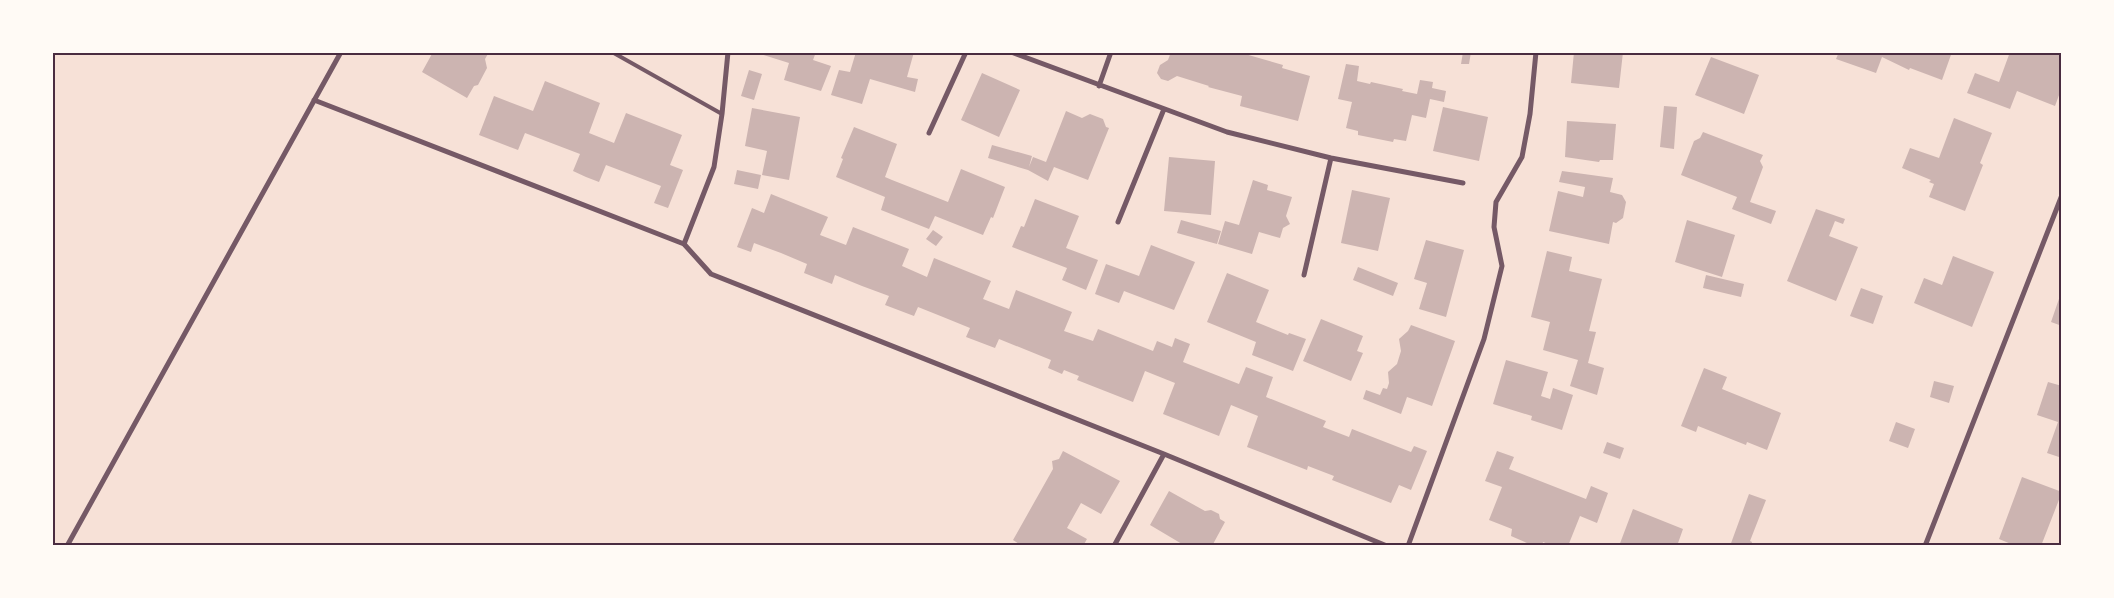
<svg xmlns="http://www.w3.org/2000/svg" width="2114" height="598" viewBox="0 0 2114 598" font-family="Cabin,sans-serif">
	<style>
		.building { fill: #ccb4b1 }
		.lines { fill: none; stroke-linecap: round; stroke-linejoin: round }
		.service { stroke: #755966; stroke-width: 4 }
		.minor { stroke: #755966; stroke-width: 5 }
		.neatline { fill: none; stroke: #4a2c40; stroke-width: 2 }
	</style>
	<rect width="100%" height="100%" fill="#f7e1d7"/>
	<path class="building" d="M 433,52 L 489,52 L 485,59 L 487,68 L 478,85 L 474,86 L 467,98 L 422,72 Z
		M 816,52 L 813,60 L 831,66 L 821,91 L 784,80 L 789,63 L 757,53 Z
		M 856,52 L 914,52 L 907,77 L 918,79 L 915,92 L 870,79 L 862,104 L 831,95 L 839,70 L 850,72 Z
		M 1171,52 L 1238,52 L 1283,65 L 1282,68 L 1310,76 L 1298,121 L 1240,106 L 1242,96 L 1208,87 L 1209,86 L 1177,76 L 1168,81 L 1161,79 L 1157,73 L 1160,65 L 1168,60 Z
		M 1463,52 L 1471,52 L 1469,64 L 1461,64 Z
		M 1574,52 L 1623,52 L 1619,88 L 1571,83 Z
		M 1839,52 L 1874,53 L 1952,52 L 1942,80 L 1910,68 L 1909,70 L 1882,57 L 1876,73 L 1836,59 Z
		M 2010,52 L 2062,52 L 2062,87 L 2055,106 L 2017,91 L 2010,109 L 1967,93 L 1975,73 L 1999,82 Z
		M 1711,57 L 1759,75 L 1744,114 L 1695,95 Z
		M 1346,64 L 1359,66 L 1357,81 L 1370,84 L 1371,82 L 1403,89 L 1402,91 L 1417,94 L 1420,80 L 1433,82 L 1432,88 L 1446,91 L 1444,102 L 1430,99 L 1426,118 L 1412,115 L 1406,141 L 1394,139 L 1393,142 L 1358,135 L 1358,131 L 1346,128 L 1352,102 L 1338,99 Z
		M 749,70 L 762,74 L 754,100 L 741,96 Z
		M 982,73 L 1020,90 L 999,137 L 961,120 Z
		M 545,81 L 600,103 L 589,133 L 614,143 L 626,113 L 682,135 L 670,165 L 683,170 L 668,208 L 654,203 L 661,186 L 606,165 L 599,182 L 586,177 L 573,171 L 580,154 L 525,133 L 518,150 L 479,135 L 494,96 L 533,111 Z
		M 1664,106 L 1677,107 L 1674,149 L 1660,147 Z
		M 1443,107 L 1488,117 L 1479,161 L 1433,151 Z
		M 752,108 L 800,117 L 789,180 L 762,175 L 767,151 L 745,146 Z
		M 1066,111 L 1082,118 L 1090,114 L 1103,119 L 1106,127 L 1109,128 L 1088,180 L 1054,167 L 1048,181 L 1028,170 L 988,158 L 992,145 L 1032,156 L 1029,167 L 1033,157 L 1046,162 Z
		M 1954,118 L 1992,133 L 1980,163 L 1983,165 L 1965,211 L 1929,197 L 1934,184 L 1929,182 L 1931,180 L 1902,168 L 1910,148 L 1939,158 Z
		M 1567,121 L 1616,124 L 1613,160 L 1600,160 L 1599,162 L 1565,157 Z
		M 854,127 L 897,144 L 885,177 L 892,180 L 948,202 L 961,169 L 1005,187 L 993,218 L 991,217 L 983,235 L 935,216 L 929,229 L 881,210 L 885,197 L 836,177 L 843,159 L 841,158 Z
		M 1703,132 L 1763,155 L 1760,161 L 1763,167 L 1750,202 L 1776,211 L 1771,224 L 1732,209 L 1737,197 L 1681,175 L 1694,141 L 1700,138 Z
		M 1169,157 L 1215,161 L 1211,215 L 1164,211 Z
		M 737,170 L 761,175 L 758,189 L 734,184 Z
		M 1562,171 L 1613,178 L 1610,192 L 1622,195 L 1626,202 L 1623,218 L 1616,223 L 1613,222 L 1609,244 L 1549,231 L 1558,191 L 1583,197 L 1585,187 L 1559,182 Z
		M 1253,180 L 1268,185 L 1267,190 L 1292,197 L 1286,216 L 1290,224 L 1283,228 L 1280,238 L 1259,232 L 1252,254 L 1218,244 L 1225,221 L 1239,225 Z
		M 1352,190 L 1390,198 L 1378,251 L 1341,243 Z
		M 771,194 L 828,217 L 820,235 L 846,245 L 853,227 L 909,249 L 902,266 L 927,277 L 934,258 L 991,281 L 983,299 L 1009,309 L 1016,290 L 1072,312 L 1064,331 L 1093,341 L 1098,329 L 1153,351 L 1157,341 L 1172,347 L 1175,338 L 1190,344 L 1183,362 L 1239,384 L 1246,367 L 1273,377 L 1266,397 L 1326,421 L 1323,427 L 1349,437 L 1352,429 L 1411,452 L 1414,446 L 1427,451 L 1411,490 L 1399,485 L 1391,503 L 1332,480 L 1334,476 L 1308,466 L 1307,470 L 1247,447 L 1258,416 L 1231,405 L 1219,436 L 1163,414 L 1175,383 L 1145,371 L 1133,402 L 1077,380 L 1079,376 L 1064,370 L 1062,374 L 1048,368 L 1051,360 L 999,339 L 995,348 L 966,337 L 970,328 L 943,317 L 918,307 L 914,316 L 885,305 L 889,296 L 862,286 L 835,275 L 832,284 L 804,273 L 807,264 L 781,253 L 754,243 L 751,252 L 737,247 L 752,208 L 764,213 Z
		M 1035,199 L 1079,216 L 1066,248 L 1098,260 L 1086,290 L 1062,280 L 1067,268 L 1012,247 L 1021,226 L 1024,227 Z
		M 1816,209 L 1845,219 L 1843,224 L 1835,221 L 1829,236 L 1858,247 L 1836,301 L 1787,281 Z
		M 1181,220 L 1221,231 L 1217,244 L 1177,233 Z
		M 1687,220 L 1735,235 L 1722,277 L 1675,262 Z
		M 933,230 L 943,237 L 936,246 L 926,239 Z
		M 1426,240 L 1464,250 L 1446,317 L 1419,309 L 1427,283 L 1414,279 Z
		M 1151,245 L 1195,262 L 1174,310 L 1124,291 L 1119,303 L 1095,294 L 1106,264 L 1139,276 Z
		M 1547,251 L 1572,257 L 1569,271 L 1602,279 L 1589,331 L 1596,332 L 1588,363 L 1604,368 L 1597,395 L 1570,386 L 1578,360 L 1543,350 L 1550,322 L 1531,317 Z
		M 1953,256 L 1994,272 L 1972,327 L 1914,303 L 1924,278 L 1942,285 Z
		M 1358,267 L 1398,283 L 1393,296 L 1353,280 Z
		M 1227,273 L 1269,290 L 1256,322 L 1288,335 L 1289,333 L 1306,339 L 1293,371 L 1252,355 L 1256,342 L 1207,322 Z
		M 1706,275 L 1744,284 L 1741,297 L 1703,288 Z
		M 1861,288 L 1883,296 L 1873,324 L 1850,316 Z
		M 2061,293 L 2062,293 L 2062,326 L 2051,322 Z
		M 1321,319 L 1363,336 L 1357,351 L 1363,353 L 1351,381 L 1303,361 Z
		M 1411,325 L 1455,341 L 1432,406 L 1407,397 L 1401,414 L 1363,399 L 1366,390 L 1380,395 L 1383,388 L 1387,389 L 1389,383 L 1388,372 L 1397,364 L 1401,351 L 1399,339 L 1408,331 Z
		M 1506,360 L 1548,372 L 1541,396 L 1550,399 L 1553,388 L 1573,395 L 1562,430 L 1531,420 L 1532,416 L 1493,404 Z
		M 1704,368 L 1727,377 L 1722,389 L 1781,413 L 1767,450 L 1747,442 L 1746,445 L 1698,426 L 1696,432 L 1681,426 Z
		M 1934,381 L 1954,386 L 1949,403 L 1930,397 Z
		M 2048,382 L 2062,386 L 2062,458 L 2047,453 L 2058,422 L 2037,415 Z
		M 1896,422 L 1915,429 L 1908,448 L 1889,441 Z
		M 1607,442 L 1624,448 L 1620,459 L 1603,453 Z
		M 1063,451 L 1120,481 L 1101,514 L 1081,503 L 1067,528 L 1087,539 L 1083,546 L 1022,546 L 1013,540 L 1053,469 L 1052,461 L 1059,459 Z
		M 1497,451 L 1514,457 L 1509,469 L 1586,499 L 1591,486 L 1608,493 L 1597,523 L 1580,516 L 1568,546 L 1553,546 L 1543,542 L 1542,546 L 1534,546 L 1511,536 L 1512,529 L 1489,520 L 1502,487 L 1485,481 Z
		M 2022,477 L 2062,492 L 2041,546 L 2016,546 L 1999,539 Z
		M 1169,491 L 1205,511 L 1211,510 L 1219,514 L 1220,519 L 1225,522 L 1212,546 L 1181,546 L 1182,544 L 1150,525 Z
		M 1749,494 L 1766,500 L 1750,541 L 1752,542 L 1751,546 L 1741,546 L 1733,543 L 1732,546 L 1730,546 Z
		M 1633,509 L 1683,529 L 1677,546 L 1619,546 Z"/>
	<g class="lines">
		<path class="service" d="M 612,52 L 722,114"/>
		<path class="minor" d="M 1011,52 L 1227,132 L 1331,158 L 1463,183
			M 1099,86 L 1111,52
			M 314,100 L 684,244 L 711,274 L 1164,454 L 1387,546
			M 929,133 L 966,52
			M 1118,222 L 1164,109
			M 684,244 L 714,167 L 722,114 L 728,52
			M 1304,275 L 1331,158
			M 67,546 L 341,52
			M 1114,546 L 1164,454
			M 1408,546 L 1484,339 L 1502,266 L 1494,227 L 1496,202 L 1522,157 L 1530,114 L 1536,52
			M 1925,546 L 2062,195"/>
	</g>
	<rect width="2114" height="598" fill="none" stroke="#fffaf5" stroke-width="108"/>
	<rect x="54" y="54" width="2006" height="490" class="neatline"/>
</svg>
